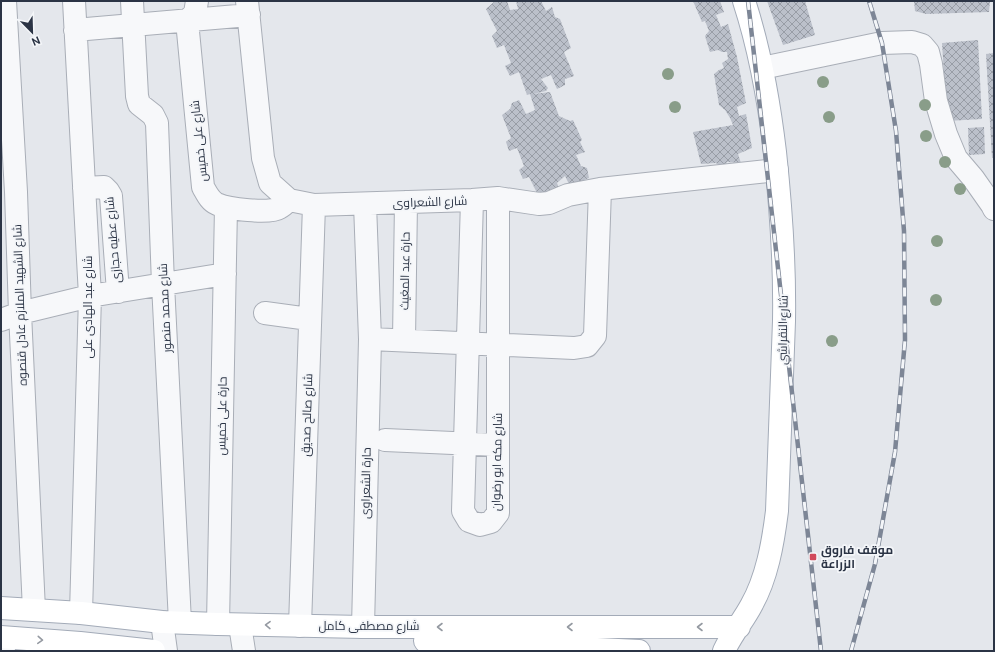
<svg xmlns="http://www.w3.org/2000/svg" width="995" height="652" viewBox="0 0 995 652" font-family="Ubuntu,Cairo,sans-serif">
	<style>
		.building { fill: url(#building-cross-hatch) }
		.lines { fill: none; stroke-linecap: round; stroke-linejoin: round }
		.minor-casing { stroke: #a9aeb7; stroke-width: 24 }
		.major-casing { stroke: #a3abb8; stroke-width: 24 }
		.minor { stroke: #f7f8fa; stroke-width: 22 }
		.major { stroke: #fff; stroke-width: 22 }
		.rail-casing { stroke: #7d8696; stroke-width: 4.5 }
		.rail { stroke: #f4f6f9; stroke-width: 3; stroke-dasharray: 9; stroke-linecap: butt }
		.tree { fill: #899d89 }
		.oneway { stroke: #959aa2 }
		.poi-dot { fill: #d1495b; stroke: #f4f6f9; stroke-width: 1.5 }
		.labels { text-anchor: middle; stroke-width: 3.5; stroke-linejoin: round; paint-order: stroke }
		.street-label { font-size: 12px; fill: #2b3445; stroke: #f4f6f9 }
		.poi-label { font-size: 12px; font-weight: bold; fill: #2b3445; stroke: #f4f6f9; text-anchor: start }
	</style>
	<defs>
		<pattern id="building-cross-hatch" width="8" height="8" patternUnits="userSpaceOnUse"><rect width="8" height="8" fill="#bbc0ca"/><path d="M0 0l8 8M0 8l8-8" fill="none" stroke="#989da6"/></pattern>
	</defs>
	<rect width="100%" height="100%" fill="#e4e7ec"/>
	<path class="building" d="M 495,1 L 507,1 L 510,10 L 518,9 L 516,1 L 541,1 L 546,11 L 552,7 L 555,17 L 560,19 L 571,48 L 564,52 L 574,76 L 565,79 L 565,85 L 557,89 L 551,75 L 541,79 L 548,88 L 546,91 L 533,94 L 550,92 L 559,116 L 570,121 L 573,120 L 582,140 L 580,142 L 585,152 L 576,155 L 581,166 L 587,168 L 589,178 L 579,182 L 580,186 L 572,190 L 565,176 L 557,183 L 561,194 L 540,199 L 529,177 L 523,179 L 519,170 L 524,166 L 517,148 L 509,151 L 506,142 L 511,138 L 502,115 L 510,109 L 512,103 L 519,100 L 526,114 L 535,110 L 530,94 L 527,95 L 519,72 L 510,76 L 505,66 L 511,63 L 504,45 L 497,48 L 492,36 L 497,31 L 486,9 Z
		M 693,1 L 720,1 L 724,12 L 716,15 L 721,27 L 728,24 L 737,57 L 746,103 L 737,107 L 739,116 L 746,114 L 752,148 L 738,154 L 741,163 L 727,162 L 725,166 L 721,167 L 716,163 L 701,164 L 693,132 L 733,125 L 730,118 L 725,110 L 719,105 L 714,74 L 719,70 L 724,68 L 722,63 L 728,59 L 727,52 L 722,52 L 718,50 L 710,52 L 705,36 L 709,31 L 705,21 L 702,22 Z
		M 767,1 L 805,1 L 815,35 L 783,45 Z
		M 914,1 L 990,1 L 989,12 L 926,14 L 915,11 Z
		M 978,40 L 982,119 L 947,121 L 942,43 Z
		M 994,53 L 994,158 L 992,158 L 986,54 Z
		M 984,127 L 985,154 L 969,155 L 968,128 Z"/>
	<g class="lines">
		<g class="minor-casing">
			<path id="minor" d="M 5,1 L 16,192 L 20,313 L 34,610
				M 74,1 L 90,296 L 81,613
				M 132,1 L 137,96 L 139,104 L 153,115 L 157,123 L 163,284 L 180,622
				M 197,1 L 195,13 L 187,21 L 203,187 C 207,194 210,201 217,204 C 227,209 270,214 279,208 C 283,206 286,203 289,200
				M 247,1 L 263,158 L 270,183 L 289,200 L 314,205 L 472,200 L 498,198 L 539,204 L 549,203 L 568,195 L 600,189 L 777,170
				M 75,30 L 249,15
				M 762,68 L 882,43 L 912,42 L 922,45 L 928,52 L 931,64 L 936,101 L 946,134 L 956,158 L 973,178 L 992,205 L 994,209
				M 84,188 L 104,187 L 108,191 L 111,196 L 118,292
				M 472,200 L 463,511 L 469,521 L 480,525 L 491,522 L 498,513 L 498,198
				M 265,313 L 309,319
				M 1,320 L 20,313 L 90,296 L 225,274
				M 370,339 L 574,348 L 587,346 L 595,336 L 600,189
				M 404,340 L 406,202
				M 385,440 L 498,445
				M 162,622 L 166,651
				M 218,624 L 226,207
				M 240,625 L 244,651
				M 300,626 L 314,205
				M 363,627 L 370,339 L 365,204
				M 1,641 L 4,651"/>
		</g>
		<g class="major-casing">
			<path id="major" d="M 1,608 L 81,613 L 162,622 L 218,624 L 363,627 L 739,627
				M 1,637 L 80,643 L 154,651
				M 425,641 L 639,651
				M 724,651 C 731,635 743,621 751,606 C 767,578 773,543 777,511 C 779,448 782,384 784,321 C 785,264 781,208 775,152 C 769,101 760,50 744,1"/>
		</g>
		<use href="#minor" class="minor"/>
		<use href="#major" class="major"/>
		<g class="rail-casing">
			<path id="rail" d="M 748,1 L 821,651
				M 851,651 L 875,564 L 895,452 L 905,340 L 904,231 L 896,131 L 882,43 L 869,1"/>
		</g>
		<use href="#rail" class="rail"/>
	</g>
	<g class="tree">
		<circle cx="668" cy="74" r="6"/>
		<circle cx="823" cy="82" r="6"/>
		<circle cx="925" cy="105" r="6"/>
		<circle cx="675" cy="107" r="6"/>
		<circle cx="829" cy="117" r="6"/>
		<circle cx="926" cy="136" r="6"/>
		<circle cx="945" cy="162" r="6"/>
		<circle cx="960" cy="189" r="6"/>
		<circle cx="937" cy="241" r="6"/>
		<circle cx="936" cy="300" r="6"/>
		<circle cx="832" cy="341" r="6"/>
	</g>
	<defs><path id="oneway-chevron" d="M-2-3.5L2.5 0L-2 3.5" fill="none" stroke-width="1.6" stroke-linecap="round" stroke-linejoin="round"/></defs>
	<g class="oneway">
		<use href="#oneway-chevron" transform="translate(268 625) rotate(-179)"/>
		<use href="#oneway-chevron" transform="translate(440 627) rotate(180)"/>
		<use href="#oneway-chevron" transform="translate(570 627) rotate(180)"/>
		<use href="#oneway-chevron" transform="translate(700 627) rotate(180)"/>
		<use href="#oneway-chevron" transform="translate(40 640) rotate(4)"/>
	</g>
	<rect class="poi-dot" x="809" y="553" width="8" height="8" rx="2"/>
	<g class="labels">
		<g class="street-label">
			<text transform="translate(199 141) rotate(-96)" y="4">شارع على خميس</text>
			<text transform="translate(430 202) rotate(-2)" y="4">شارع الشعراوى</text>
			<text transform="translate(113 240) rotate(-95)" y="4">شارع عطيه حجازى</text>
			<text transform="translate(405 271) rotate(-89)" y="4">حارة عبد المغيث</text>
			<text transform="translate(20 305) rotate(-92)" y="4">شارع الشهيد الملازم عادل قنصوه</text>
			<text transform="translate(88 307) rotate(-90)" y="4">شارع عبد الهادى على</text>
			<text transform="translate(165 308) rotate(-93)" y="4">شارع محمد منصور</text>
			<text transform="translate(783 330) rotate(-89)" y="4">شارع النقراشي</text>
			<text transform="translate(307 415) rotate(-88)" y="4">شارع صالح صديق</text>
			<text transform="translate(222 416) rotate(-89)" y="4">حارة على خميس</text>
			<text transform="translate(497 462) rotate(-89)" y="4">شارع مكه ابو رضوان</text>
			<text transform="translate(366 483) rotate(-89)" y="4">حارة الشعراوى</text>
			<text x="369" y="630">شارع مصطفى كامل</text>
		</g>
		<g class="poi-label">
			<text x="821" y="554">موقف فاروق<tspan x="821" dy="14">الزراعة</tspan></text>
		</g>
	</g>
	<rect width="995" height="652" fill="none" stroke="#2b3445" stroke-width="4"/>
	<g transform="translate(32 32) rotate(157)" stroke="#f4f6f9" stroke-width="3" paint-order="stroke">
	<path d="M0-3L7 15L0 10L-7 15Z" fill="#2b3445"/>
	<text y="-6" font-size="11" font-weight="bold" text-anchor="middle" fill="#2b3445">N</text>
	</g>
</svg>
